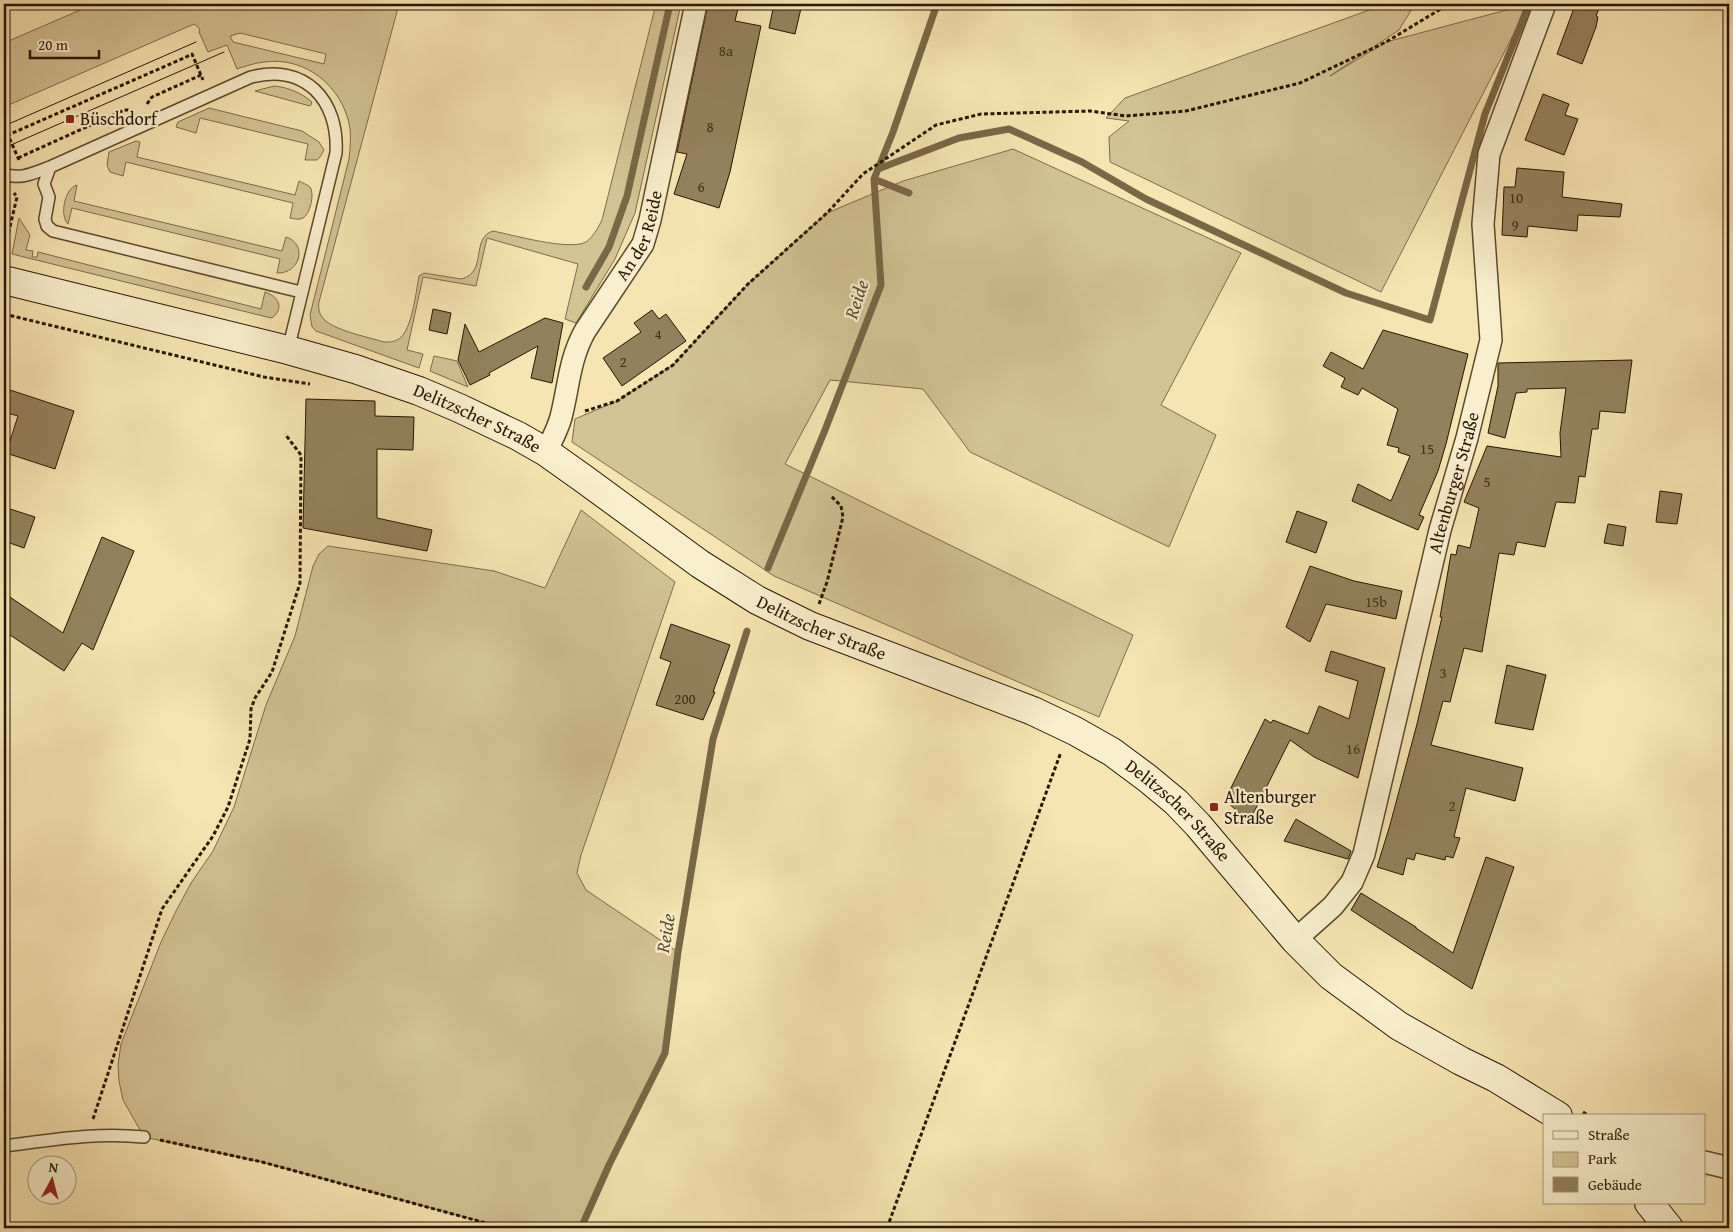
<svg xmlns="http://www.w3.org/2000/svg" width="1733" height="1232" viewBox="0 0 1733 1232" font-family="'Gentium Book Plus',serif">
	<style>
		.green { fill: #d3c294; stroke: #7d6c4a; fill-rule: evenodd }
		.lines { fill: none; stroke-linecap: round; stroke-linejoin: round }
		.stream { stroke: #796746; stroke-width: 7 }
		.building { fill: #93815d; stroke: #271500 }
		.service-casing { stroke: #5b492c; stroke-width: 14 }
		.minor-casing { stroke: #5b492c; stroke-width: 24 }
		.secondary-casing { stroke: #271500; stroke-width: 30 }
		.path { stroke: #271500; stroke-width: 3; stroke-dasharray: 4 2.5; stroke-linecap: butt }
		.service { stroke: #f9eecd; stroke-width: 11 }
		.minor { stroke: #f9eecd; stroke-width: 21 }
		.secondary { stroke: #f9eecd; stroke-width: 28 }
		.tram { stroke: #271500; stroke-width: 1 }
		.poi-dot { fill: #8f2418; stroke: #f9eecd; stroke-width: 2 }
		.labels { text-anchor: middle; stroke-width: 4.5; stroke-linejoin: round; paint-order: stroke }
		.number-label { font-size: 15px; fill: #423017 }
		.poi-label { font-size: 18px; fill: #271500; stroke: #f9eecd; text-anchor: start }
		.street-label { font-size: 18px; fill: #271500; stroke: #f9eecd }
		.water-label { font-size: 19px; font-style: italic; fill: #5e4c2f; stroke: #f9eecd }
	</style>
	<rect width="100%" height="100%" fill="#f6e5b2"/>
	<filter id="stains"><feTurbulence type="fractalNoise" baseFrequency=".004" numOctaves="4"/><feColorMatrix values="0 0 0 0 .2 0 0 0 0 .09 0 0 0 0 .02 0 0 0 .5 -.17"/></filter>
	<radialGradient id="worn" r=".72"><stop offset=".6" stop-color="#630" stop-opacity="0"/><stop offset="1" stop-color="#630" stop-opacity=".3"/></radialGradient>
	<path class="green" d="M 94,4 L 399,4 L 319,302 C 318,307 319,313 322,317 C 331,330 368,337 384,342 C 389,342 394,342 399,339 C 412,330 416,292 419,276 L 424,273 L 461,279 C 488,273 470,238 493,231 C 513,235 569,251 586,242 C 593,237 598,228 602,220 L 656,4 L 681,4 L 635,213 L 615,259 L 576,323 L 565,319 L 578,264 L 487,238 L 476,286 L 423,277 L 407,350 L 423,354 L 419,368 L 316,331 L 312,327 L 310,315 L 349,159 C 350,149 351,139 350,128 C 343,87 306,56 264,62 C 255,63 246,66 237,69 L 227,45 L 208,52 L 199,32 L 200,29 L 194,24 L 4,107 L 4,43 ZM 240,33 L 326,54 L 324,64 L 233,42 L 230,36 Z
		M 1386,4 L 1415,4 L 1399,30 L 1330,76 L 1386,42 L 1529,4 L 1381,292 L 1110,162 L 1109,137 L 1129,121 L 1106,118 L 1125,98 Z
		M 274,86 C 287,87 302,93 312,102 L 311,105 L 310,106 L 255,91 Z
		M 209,108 L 302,131 L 319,142 L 324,150 L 320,157 L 317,160 L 305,160 L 308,144 L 200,118 L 196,133 L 176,127 L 178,122 Z
		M 136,141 L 140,142 L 137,157 L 295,195 L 299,181 C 302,183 307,184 310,187 C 315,194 310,214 303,218 C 299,220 295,219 290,218 L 293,203 L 126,162 L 123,176 L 110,172 L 107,165 L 109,152 Z
		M 1013,149 L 1241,253 L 1161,405 L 1216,435 L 1169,547 L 970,452 L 923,389 L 830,380 L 785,464 L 1133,635 L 1099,717 L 774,576 L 572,442 L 575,419 L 617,401 L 673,365 L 748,284 L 827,213 L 903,181 Z
		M 77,185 L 74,201 L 282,251 L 286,237 C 308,244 300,274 277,273 L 280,259 L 72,208 L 68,224 C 59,215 65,188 77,185 Z
		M 19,218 L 30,235 L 26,250 L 33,251 L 32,257 L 37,257 L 38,252 L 261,309 L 265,292 C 278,296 285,308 272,318 L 267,317 L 12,254 Z
		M 434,356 L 457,361 L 468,387 L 430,371 Z
		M 581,510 L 675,582 L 581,855 L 577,873 L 586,890 L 678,952 L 665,1053 L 578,1228 L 505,1228 L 262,1162 L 144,1137 L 123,1100 L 119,1081 L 118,1065 L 121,1044 L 161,942 L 176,911 L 191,883 L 213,851 L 234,807 L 266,705 L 295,636 L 313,566 L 319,554 L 328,546 L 494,571 L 545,588 Z"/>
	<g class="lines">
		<path class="stream" d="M 878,169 L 959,138 L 1009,129 L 1082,162 L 1146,199 L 1346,293 L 1430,320 L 1485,114 L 1529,4
			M 874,179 L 909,193
			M 586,287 L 609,247 L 627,196 L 670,4
			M 768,568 L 825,430 L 881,285 L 874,179 L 893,132 L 937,4
			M 581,1228 L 609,1165 L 665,1053 L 678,952 L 713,739 L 747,631"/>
	</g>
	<path class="building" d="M 708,4 L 739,4 L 735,21 L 761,26 L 730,172 L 719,208 L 674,194 L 687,154 L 677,152 Z
		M 774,4 L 802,4 L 795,34 L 769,28 Z
		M 1581,4 L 1601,4 L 1596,16 L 1598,17 L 1596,27 L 1582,64 L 1557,54 L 1574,8 L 1579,10 Z
		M 1543,94 L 1569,104 L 1565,115 L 1578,119 L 1564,155 L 1525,140 Z
		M 1517,168 L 1564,172 L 1562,197 L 1622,204 L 1620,217 L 1578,215 L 1577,231 L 1528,226 L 1527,237 L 1502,235 L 1504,187 L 1515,187 Z
		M 433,309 L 451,313 L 447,334 L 429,330 Z
		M 652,310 L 659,319 L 666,314 L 686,341 L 622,386 L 603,358 L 641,332 L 634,323 Z
		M 545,318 L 563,323 L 552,383 L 531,378 L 538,346 L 489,373 L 490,375 L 470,385 L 458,360 L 465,324 L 479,352 Z
		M 1383,330 L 1468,354 L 1446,444 L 1438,471 L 1419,515 L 1424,517 L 1418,530 L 1352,501 L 1358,484 L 1391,501 L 1410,456 L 1398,452 L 1399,448 L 1387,445 L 1398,409 L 1362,388 L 1358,395 L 1341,387 L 1345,378 L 1323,366 L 1331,352 L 1363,369 Z
		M 1632,360 L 1625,413 L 1600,411 L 1598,429 L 1592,429 L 1585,477 L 1579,476 L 1575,503 L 1556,502 L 1545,547 L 1517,542 L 1514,555 L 1499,553 L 1482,652 L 1464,648 L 1450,702 L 1443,701 L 1431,745 L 1523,768 L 1515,801 L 1466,788 L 1454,837 L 1460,838 L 1453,858 L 1446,856 L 1445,860 L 1416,853 L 1414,860 L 1407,858 L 1403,875 L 1377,867 L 1390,825 L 1417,724 L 1442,617 L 1440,617 L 1451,554 L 1456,555 L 1458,545 L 1470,548 L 1479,508 L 1464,502 L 1487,446 L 1561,457 L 1560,433 L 1566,388 L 1527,389 L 1527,392 L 1516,393 L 1505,438 L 1488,433 L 1498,386 L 1498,363 Z
		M 4,388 L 74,411 L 55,469 L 6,453 L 18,416 L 4,412 Z
		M 306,399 L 375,401 L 375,416 L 414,417 L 413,450 L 377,449 L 377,518 L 432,530 L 427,551 L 303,528 Z
		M 1660,491 L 1682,494 L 1677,524 L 1656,522 Z
		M 4,507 L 35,517 L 24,548 L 4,541 Z
		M 1297,511 L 1327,522 L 1316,553 L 1286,542 Z
		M 1608,524 L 1626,527 L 1623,546 L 1604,543 Z
		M 102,537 L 134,551 L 93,650 L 82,643 L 64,671 L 4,631 L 4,593 L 63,633 Z
		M 1310,566 L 1354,581 L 1402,591 L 1396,619 L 1326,604 L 1310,642 L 1286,627 Z
		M 671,624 L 730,645 L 713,692 L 715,692 L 703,720 L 656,705 L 671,662 L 660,658 Z
		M 1331,651 L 1385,668 L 1358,778 L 1314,757 L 1290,740 L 1249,822 L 1225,800 L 1265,719 L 1271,723 L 1273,720 L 1308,734 L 1319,706 L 1349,719 L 1358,681 L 1325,671 Z
		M 1507,665 L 1546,675 L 1533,730 L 1495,723 Z
		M 1296,819 L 1351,851 L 1348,859 L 1284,841 Z
		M 1486,857 L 1514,867 L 1472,989 L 1351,910 L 1361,893 L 1416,927 L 1416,928 L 1453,953 Z"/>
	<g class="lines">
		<g class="service-casing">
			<path id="service" d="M 50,167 L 44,184 L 49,197 L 45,219 L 47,226 L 53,231 L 301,292
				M 4,174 C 20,180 34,173 50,167 L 251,77 C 305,63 339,100 336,153 L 288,350
				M 4,1146 C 52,1140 95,1132 144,1137"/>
		</g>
		<g class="minor-casing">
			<g id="minor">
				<path id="s1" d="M 546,452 C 551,441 558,429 561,417 C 569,386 569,360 585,331 L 643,244 L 650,220 L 696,4"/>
				<path id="s2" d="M 1295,940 L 1333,906 L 1352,882 L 1364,854 L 1440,530 L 1467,438 L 1491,340 L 1483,224 L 1489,154 L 1545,4"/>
				<path d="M 1704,1162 L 1729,1168"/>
			</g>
		</g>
		<g class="secondary-casing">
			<g id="secondary">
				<path id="s3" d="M 4,280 L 288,350 L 355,369 L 419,391 L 459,408 L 518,436 L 546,452 L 584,479 L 700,564 L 757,600 L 810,626 L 1033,711 L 1075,731 L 1112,752 L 1147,778 L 1176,802 L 1198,825 L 1295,940 L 1331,976 L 1399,1026 L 1461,1061 L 1496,1078 L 1558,1116"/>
				<path d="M 1649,1203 L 1669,1228"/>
			</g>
		</g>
		<path class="path" d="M 147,104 L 152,97 L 201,75
			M 18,158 L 124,110 L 132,110
			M 19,160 L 8,135 L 184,58 L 192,54 L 203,80
			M 4,252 L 17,197 L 14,193
			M 4,314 L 264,377 L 310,384
			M 585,411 L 617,401 L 673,365 L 748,284 L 827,213 L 863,174 L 936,125 L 981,114 L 1090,111 L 1126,116 L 1186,111 L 1300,83 L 1386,42 L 1449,4
			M 819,604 L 827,582 L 843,517 L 841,506 L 831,496
			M 1583,1112 L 1589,1116
			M 93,1119 L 162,909 L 213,836 L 228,807 L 250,739 L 251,709 L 255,698 L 272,672 L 300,583 L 301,455 L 285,434
			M 160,1140 L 262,1162 L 504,1228
			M 887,1228 L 1061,752"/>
		<use href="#service" class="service"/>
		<use href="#minor" class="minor"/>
		<use href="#secondary" class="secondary"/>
		<path class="tram" d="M 4,126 L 196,42
			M 4,148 L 224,52"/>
	</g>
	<g class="poi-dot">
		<rect x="65" y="114" width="10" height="10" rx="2.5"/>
		<rect x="1209" y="802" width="10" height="10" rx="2.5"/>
	</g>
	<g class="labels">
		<g class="number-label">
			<text x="726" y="56">8a</text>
			<text x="710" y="132">8</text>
			<text x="701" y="192">6</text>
			<text x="1516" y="203">10</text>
			<text x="1515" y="230">9</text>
			<text x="658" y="339">4</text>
			<text x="623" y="367">2</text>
			<text x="1427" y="454">15</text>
			<text x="1487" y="487">5</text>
			<text x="1376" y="607">15b</text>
			<text x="1443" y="678">3</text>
			<text x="685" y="704">200</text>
			<text x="1353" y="754">16</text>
			<text x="1452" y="811">2</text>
		</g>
		<g class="poi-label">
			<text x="80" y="125">Büschdorf</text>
			<text x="1224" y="803">Altenburger<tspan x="1224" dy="21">Straße</tspan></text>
		</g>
		<g class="street-label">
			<text dy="6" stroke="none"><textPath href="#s1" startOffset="239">An der Reide</textPath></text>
			<text dy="6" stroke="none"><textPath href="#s3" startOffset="494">Delitzscher Straße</textPath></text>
			<text dy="6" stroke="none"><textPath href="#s2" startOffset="494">Altenburger Straße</textPath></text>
			<text dy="6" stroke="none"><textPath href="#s3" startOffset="899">Delitzscher Straße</textPath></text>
			<text dy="6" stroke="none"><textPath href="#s3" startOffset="1304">Delitzscher Straße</textPath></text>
		</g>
		<g class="water-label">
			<text transform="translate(856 299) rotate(-72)" y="7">Reide</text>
			<text transform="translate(665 933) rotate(-81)" y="7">Reide</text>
		</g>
	</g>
	<rect width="1733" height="1232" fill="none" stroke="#f6e5b2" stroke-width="20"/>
	<rect x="5" y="5" width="1723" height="1222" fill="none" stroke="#271500" stroke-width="2.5"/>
	<rect x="10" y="10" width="1713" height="1212" fill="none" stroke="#271500"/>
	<rect x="1543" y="1114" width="162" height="90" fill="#f9eecd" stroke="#a5977b"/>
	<rect x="1553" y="1131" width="25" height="8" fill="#f9eecd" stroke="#a5977b"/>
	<text x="1588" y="1140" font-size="15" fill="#271500">Straße</text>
	<rect x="1553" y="1152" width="25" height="15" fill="#d3c294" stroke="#a5977b"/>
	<text x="1588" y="1164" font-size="15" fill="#271500">Park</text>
	<rect x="1553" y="1177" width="25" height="15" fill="#93815d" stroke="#a5977b"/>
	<text x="1588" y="1190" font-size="15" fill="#271500">Gebäude</text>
	<g transform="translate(52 1180) rotate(7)"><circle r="24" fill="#f9eecd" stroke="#a5977b"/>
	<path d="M0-4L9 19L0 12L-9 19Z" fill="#8f2418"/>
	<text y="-8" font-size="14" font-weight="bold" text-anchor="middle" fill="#271500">N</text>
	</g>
	<path d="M30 50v8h69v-8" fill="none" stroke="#271500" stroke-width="2.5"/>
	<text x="38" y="50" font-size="15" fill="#271500" stroke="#f9eecd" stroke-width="4" paint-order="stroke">20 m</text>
	<rect width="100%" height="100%" filter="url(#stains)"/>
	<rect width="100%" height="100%" fill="url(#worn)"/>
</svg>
